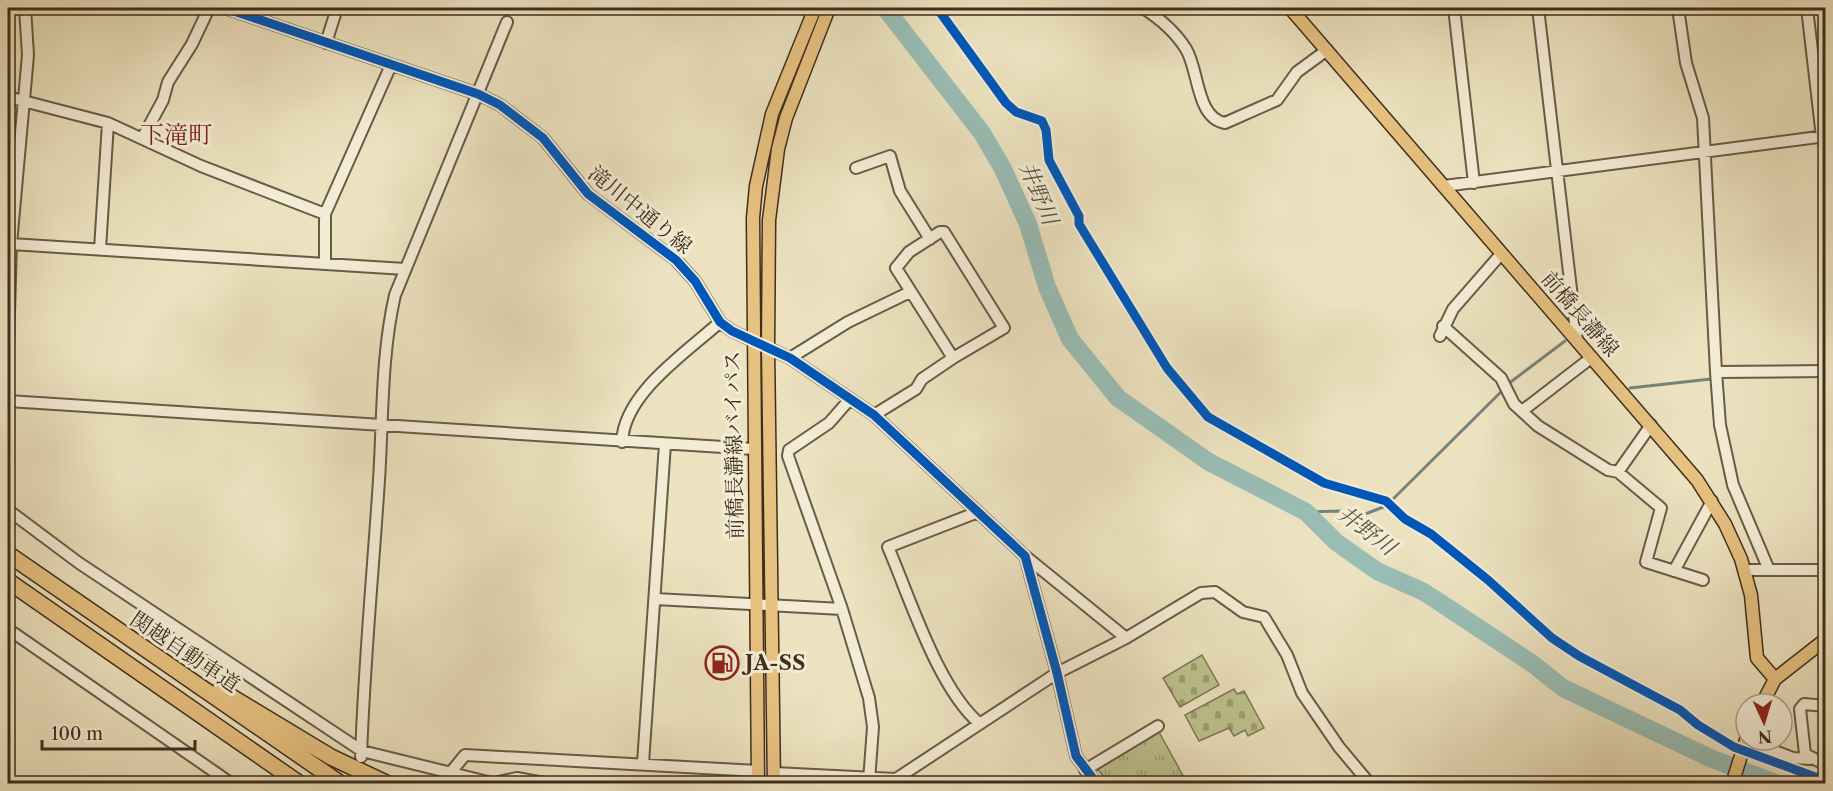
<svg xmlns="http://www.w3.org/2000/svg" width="1833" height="791" viewBox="0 0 1833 791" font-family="'Libre Caslon Text','Noto Serif JP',serif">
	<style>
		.grass { fill: url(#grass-tufts); stroke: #7e7856; stroke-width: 1.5 }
		.cemetery { fill: url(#cemetery-stones); stroke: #7e7856; stroke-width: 1.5 }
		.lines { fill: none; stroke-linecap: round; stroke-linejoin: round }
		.stream { stroke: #758478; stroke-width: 3 }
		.river { stroke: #99bdb5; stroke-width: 18 }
		.minor-casing { stroke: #6a5b46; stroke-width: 14 }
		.major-casing { stroke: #3f2e1d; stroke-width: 15 }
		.highway-casing { stroke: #3f2e1d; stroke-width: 18 }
		.minor { stroke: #f3ecd5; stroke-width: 10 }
		.major { stroke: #e6c180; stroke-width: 12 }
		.highway { stroke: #e6c180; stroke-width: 15 }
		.cycleway-casing { stroke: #f3ecd5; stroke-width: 13 }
		.cycleway { stroke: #0057b8; stroke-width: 9 }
		.labels { text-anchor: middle; stroke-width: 6; stroke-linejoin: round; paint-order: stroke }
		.street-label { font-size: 21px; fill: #3f2e1d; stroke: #f3ecd5 }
		.poi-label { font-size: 21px; font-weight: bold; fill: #3f2e1d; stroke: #f3ecd5; text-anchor: start }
		.water-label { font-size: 22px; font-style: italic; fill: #565243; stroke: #f3ecd5 }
		.quarter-label { font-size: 24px; fill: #7a1f14; stroke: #f3ecd5 }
	</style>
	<defs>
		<pattern id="grass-tufts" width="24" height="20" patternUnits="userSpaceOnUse" patternTransform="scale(1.5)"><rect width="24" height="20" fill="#bec28e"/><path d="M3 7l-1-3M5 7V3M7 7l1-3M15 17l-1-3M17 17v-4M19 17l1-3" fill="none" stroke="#9c9e73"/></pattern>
		<pattern id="cemetery-stones" width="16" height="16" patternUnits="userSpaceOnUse" patternTransform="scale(1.5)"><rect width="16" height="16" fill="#bec28e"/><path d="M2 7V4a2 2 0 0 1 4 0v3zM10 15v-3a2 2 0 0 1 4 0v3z" fill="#9c9e73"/></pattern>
	</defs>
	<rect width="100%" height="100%" fill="#ece2bf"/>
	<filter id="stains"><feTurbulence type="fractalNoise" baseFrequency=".00333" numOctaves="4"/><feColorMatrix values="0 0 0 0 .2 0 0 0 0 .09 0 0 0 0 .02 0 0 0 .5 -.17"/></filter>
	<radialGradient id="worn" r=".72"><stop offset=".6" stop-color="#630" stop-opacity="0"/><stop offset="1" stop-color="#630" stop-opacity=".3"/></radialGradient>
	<path class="grass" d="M 1159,732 L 1187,783 L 1110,783 L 1097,769 Z"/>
	<path class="cemetery" d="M 1202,655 L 1219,685 L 1180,707 L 1163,678 Z
		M 1234,689 L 1237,694 L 1244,691 L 1264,728 L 1248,736 L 1245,730 L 1234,736 L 1229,728 L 1199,741 L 1185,715 Z"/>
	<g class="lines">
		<path class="stream" d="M 1630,388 L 1711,379
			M 1306,512 L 1341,511 L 1360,516 L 1386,506 L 1512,381 L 1565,341
			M 1760,777 L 1762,784"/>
		<path class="river" d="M 885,8 L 982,133 L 1003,169 L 1028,224 L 1047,287 L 1070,339 L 1118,398 L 1209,462 L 1306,512 L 1336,542 L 1377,571 L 1424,592 L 1533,664 L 1563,688 L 1710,758 L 1778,784"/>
		<g class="minor-casing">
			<path id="minor" d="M 225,8 L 478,94 L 500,105 L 543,138 L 588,194 L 676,260 L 695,281 L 720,322 L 732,331 L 790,358 L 874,415 L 1025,556 L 1057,673 L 1076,756 L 1097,784
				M 1143,8 C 1159,18 1176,33 1186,49 C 1199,70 1196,118 1225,123 L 1277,100 L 1297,72 L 1327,50
				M 1454,8 L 1474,183
				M 1538,8 L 1577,340
				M 1678,8 L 1686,63 L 1703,118 L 1716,372 L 1826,371
				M 1807,8 L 1822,137
				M 326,43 L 337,8
				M 8,97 L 108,123 L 201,166 L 325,214
				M 143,137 L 163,100 L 168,82 L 192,44 L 209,8
				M 856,168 L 890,156 L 900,191 L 930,239
				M 1444,186 L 1826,136
				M 11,244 L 405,269
				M 100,249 L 108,123
				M 325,263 L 325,214 L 391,65
				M 1443,326 L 1501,378 L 1514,404 L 1538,426 L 1608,470 L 1618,472 L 1651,425
				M 1440,336 L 1453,309 L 1501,254
				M 8,348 L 11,244 L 28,55 L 25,8
				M 790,358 L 848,322 L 910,292
				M 1716,372 L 1720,425 L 1733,485 L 1769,570 L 1826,570
				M 850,399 L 829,423 L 789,450 L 788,456 L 842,609 L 869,698 L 873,727 L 869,781
				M 8,401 L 754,449
				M 1522,411 L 1591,358
				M 874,415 L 916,389 L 922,379 L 953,358 L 1004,328 L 944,232 L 940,232 L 909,252 L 896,268 L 953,358
				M 622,442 C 624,393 686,353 720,322
				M 1618,472 L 1661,508 L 1646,562 L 1703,580
				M 8,510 L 79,563 L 362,751 L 496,784
				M 978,512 L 888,547 C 910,598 938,688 979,723
				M 1025,556 L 1126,638
				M 1744,570 L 1769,570
				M 1674,571 L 1712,501
				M 655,599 L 842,609
				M 8,629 L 232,784
				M 1826,706 L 1804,704 L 1800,709 L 1805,754 L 1826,765
				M 1746,740 L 1793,758 L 1810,759
				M 361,757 C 364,665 373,572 379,480 C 383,418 381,356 395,295 L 507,22
				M 643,763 L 665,444
				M 1085,770 L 1158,726
				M 451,772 L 465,755 L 758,771
				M 774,773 L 896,779 L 1057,673 L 1126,638 L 1201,593 L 1215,592 L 1243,612 L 1264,617 L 1287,655 L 1302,693 L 1339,747 L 1370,784
				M 494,783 L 517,778 L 549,784"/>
		</g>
		<g class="major-casing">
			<path id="major" d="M 1290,8 L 1697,480 L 1725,524 L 1741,559 L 1751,595 L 1757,658 L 1775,679
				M 1762,704 L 1775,679 L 1826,639
				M 758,784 L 753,218 L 756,186 L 772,114 L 815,8
				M 774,784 L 768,348 L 769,220 L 778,149 L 786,118 L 829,8
				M 1732,784 L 1746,740"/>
		</g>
		<g class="highway-casing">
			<path id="highway" d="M 8,554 L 341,784
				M 8,581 L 300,784
				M 220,690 L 331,757 L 388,784"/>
		</g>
		<use href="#minor" class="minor"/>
		<use href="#major" class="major"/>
		<use href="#highway" class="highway"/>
		<g class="cycleway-casing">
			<path id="cycleway" d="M 225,8 L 478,94 L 500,105 L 543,138 L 588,194 L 676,260 L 695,281 L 720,322 L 732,331 L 790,358 L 874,415 L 1025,556 L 1057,673 L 1076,756 L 1097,784
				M 937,8 L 1006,103 L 1016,112 L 1042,121 L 1046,130 L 1049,160 L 1079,216 L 1079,224 L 1167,368 L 1208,417 L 1324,483 L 1386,501 L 1405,519 L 1431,534 L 1488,580 L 1552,638 L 1579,656 L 1680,710 L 1698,725 L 1734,747 L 1826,781"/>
		</g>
		<use href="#cycleway" class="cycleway"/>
	</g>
	<defs>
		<g id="fuel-ring" transform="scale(1.725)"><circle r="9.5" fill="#f3ecd5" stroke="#8f2418" stroke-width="1.5"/><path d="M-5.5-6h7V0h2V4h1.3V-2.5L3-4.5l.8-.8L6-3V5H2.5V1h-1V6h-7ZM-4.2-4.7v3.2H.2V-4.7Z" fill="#8f2418"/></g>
	</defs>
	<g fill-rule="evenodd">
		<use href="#fuel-ring" x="722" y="663"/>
	</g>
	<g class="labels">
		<g class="street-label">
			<text transform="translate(640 210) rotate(39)" y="7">滝川中通り線</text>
			<text transform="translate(1580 314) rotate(49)" y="7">前橋長瀞線</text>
			<text transform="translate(734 445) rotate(-91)" y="7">前橋長瀞線バイパス</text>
			<text transform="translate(185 652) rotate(34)" y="7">関越自動車道</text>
		</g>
		<g class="poi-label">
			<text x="745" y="670">JA-SS</text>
		</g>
		<g class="water-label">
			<text transform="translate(1039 193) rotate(67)" y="8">井野川</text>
			<text transform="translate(1367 530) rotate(37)" y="8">井野川</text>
		</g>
		<g class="quarter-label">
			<text x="176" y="143">下滝町</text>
		</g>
	</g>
	<rect width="1833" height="791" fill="none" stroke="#ece2bf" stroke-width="30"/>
	<rect x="9" y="9" width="1815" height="773" fill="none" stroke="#3f2e1d" stroke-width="3"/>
	<rect x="15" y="15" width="1803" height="761" fill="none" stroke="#3f2e1d" stroke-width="1.5"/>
	<g transform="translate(1764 722) rotate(176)"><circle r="28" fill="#f3ecd5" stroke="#aba08b" stroke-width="1.5"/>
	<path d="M0-4.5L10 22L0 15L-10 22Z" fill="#8f2418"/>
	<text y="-9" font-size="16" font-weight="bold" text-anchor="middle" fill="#3f2e1d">N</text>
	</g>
	<path d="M42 740v9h153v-9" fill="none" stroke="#3f2e1d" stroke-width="3"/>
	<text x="51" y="740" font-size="18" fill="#3f2e1d" stroke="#f3ecd5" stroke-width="4.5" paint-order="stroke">100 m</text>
	<rect width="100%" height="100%" filter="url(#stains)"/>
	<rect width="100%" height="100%" fill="url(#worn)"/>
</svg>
